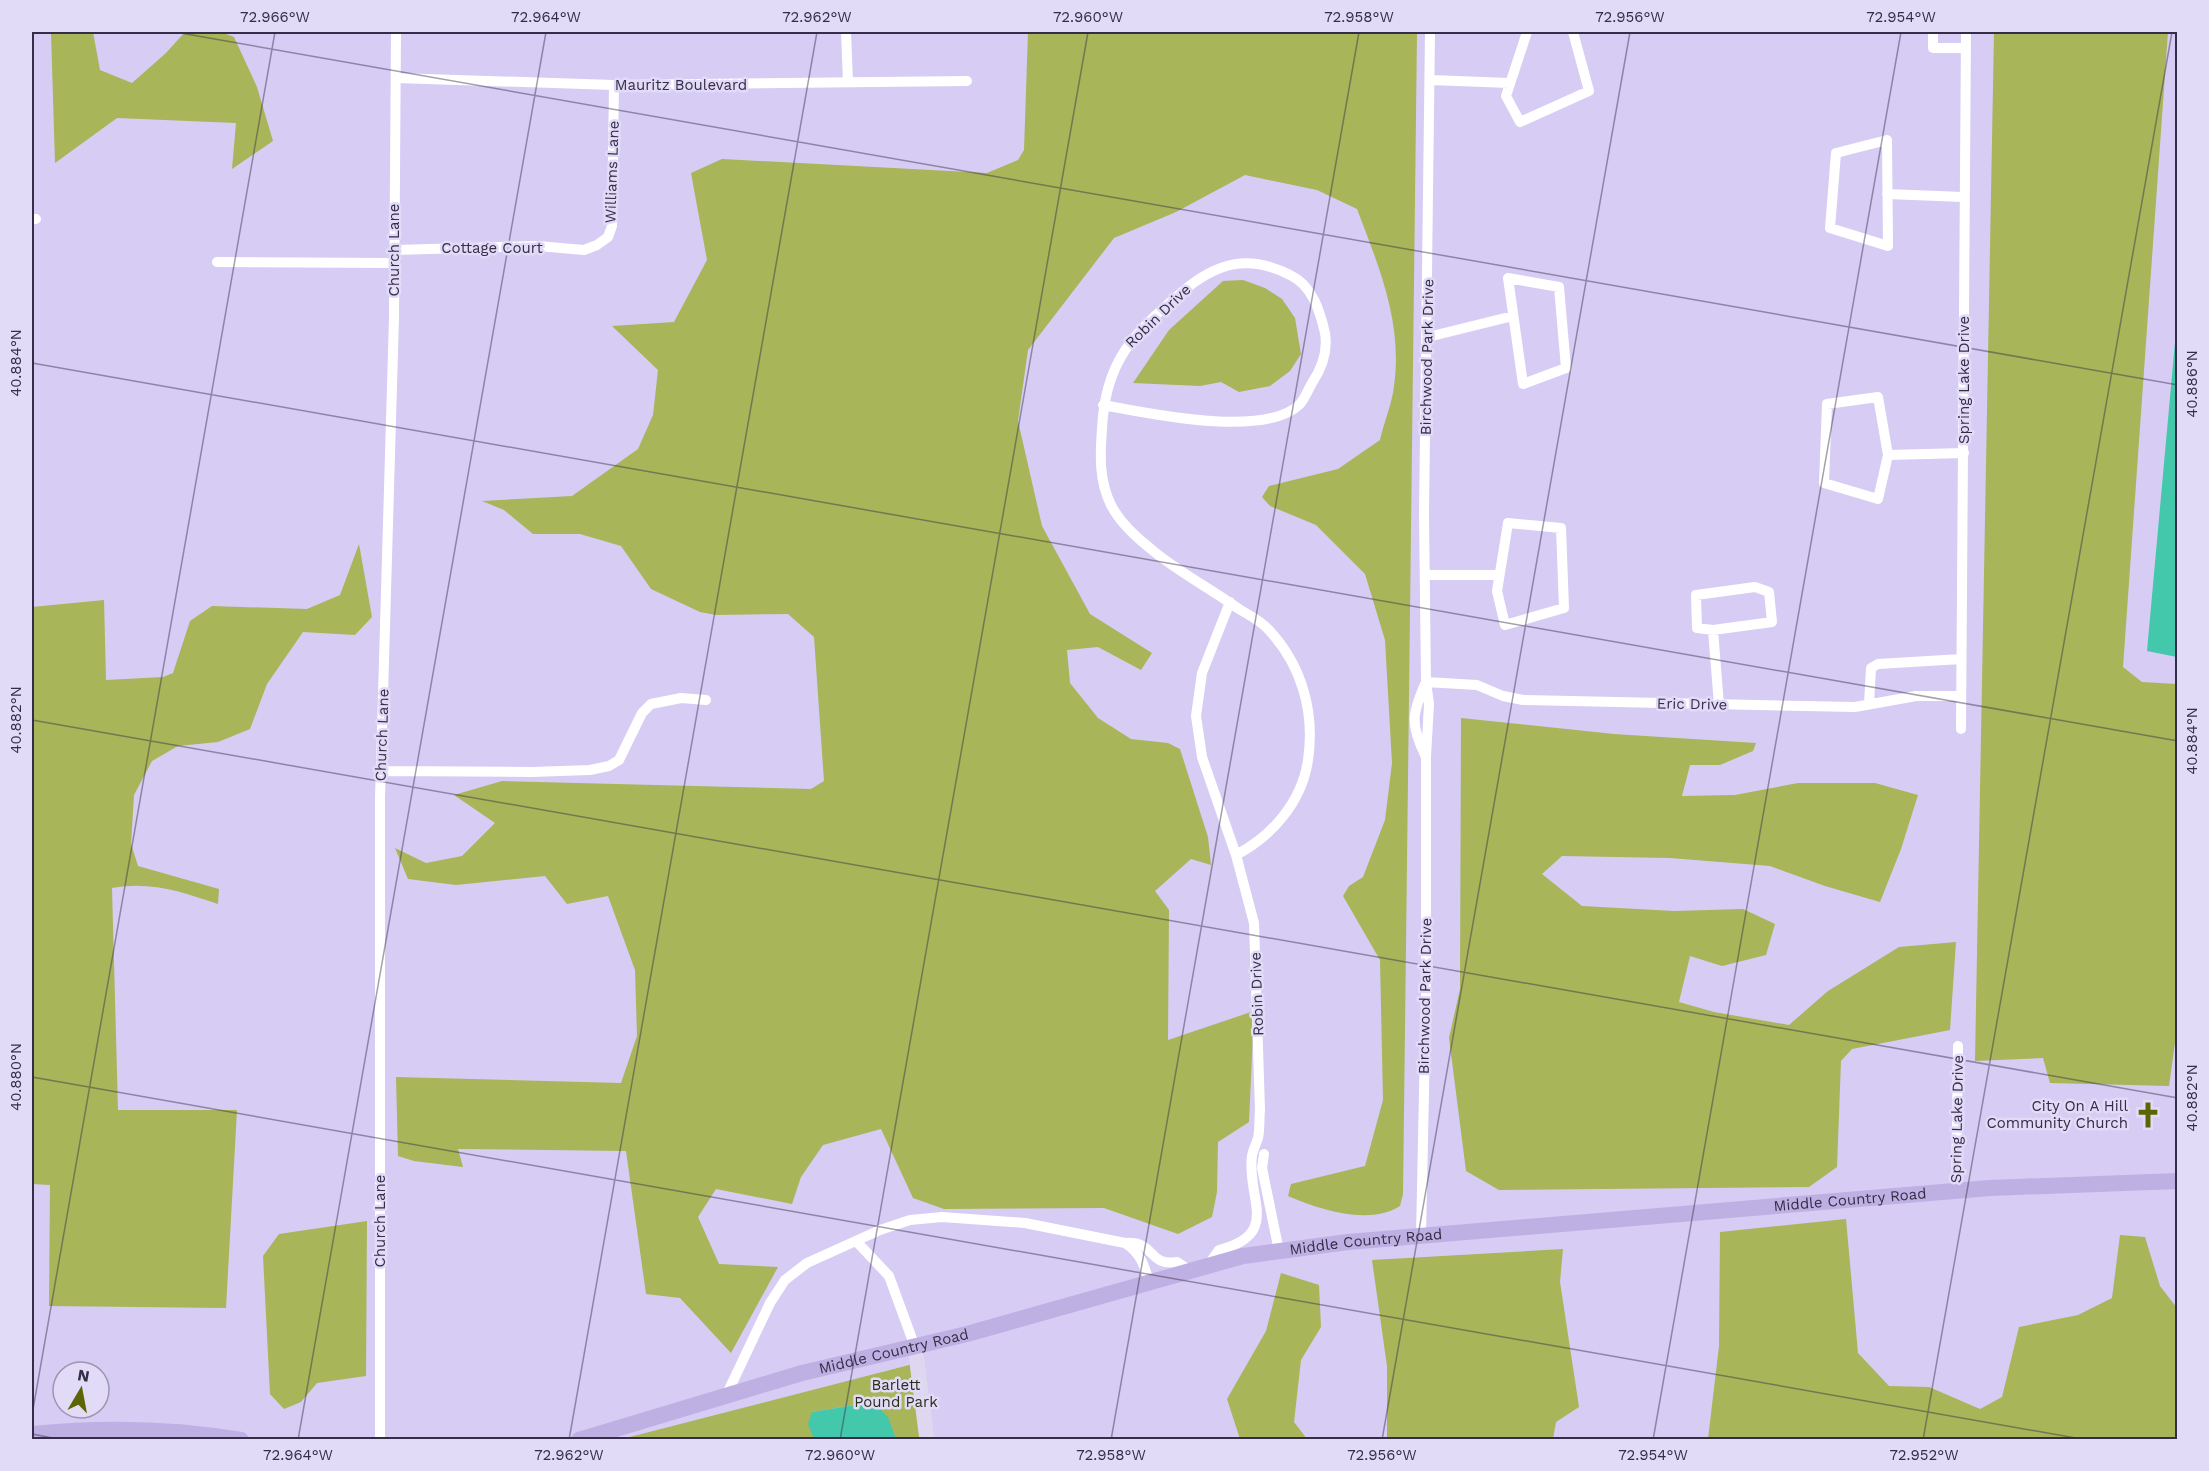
<svg xmlns="http://www.w3.org/2000/svg" width="2209" height="1471" viewBox="0 0 2209 1471" font-family="'Work Sans',sans-serif">
	<style>
		.green { fill: #a8b558 }
		.water { fill: #44c8ac }
		.lines { fill: none; stroke-linecap: round; stroke-linejoin: round }
		.street { stroke: #fff; stroke-width: 10 }
		.secondary { stroke: #dfd7f0; stroke-width: 15 }
		.primary { stroke: #beb0e2; stroke-width: 16 }
		.ticks { fill: none; stroke: #352d48; stroke-width: 1.5; stroke-opacity: 0.45 }
		.labels { text-anchor: middle; stroke-width: 5; stroke-linejoin: round; paint-order: stroke }
		.street-label { font-size: 15px; fill: #352d48; stroke: #e2dbf7 }
		.poi-label { font-size: 15px; fill: #352d48; stroke: #e2dbf7; text-anchor: end }
		.park-label { font-size: 15px; fill: #2b2e19; stroke: #e2dbf7 }
		.neatline { fill: none; stroke: #352d48; stroke-width: 2 }
		.ticks-label { font-size: 15px; text-anchor: middle; fill: #352d48 }
	</style>
	<rect width="100%" height="100%" fill="#d6ccf4"/>
	<path class="green" d="M 51,32 L 93,32 L 100,70 L 132,83 L 166,53 L 185,32 L 221,32 L 234,37 L 257,87 L 273,141 L 232,169 L 236,123 L 117,118 L 55,163 Z
		M 1028,32 L 1417,32 L 1403,1194 L 1400,1206 C 1370,1226 1318,1209 1288,1196 L 1291,1184 L 1365,1166 L 1383,1100 L 1380,960 L 1343,896 L 1349,886 L 1363,877 L 1385,820 L 1392,763 L 1385,640 L 1365,574 L 1316,525 L 1270,506 L 1262,497 L 1269,486 L 1338,469 L 1380,440 C 1384,422 1392,404 1394,386 C 1403,323 1379,267 1357,209 L 1317,190 L 1245,175 L 1176,212 L 1114,238 L 1028,350 L 1018,421 L 1042,526 L 1090,614 L 1152,653 L 1141,670 L 1098,647 L 1067,650 L 1070,683 L 1098,718 L 1131,739 L 1168,743 L 1180,749 L 1208,837 L 1211,865 L 1191,859 L 1155,891 L 1169,910 L 1168,1040 L 1254,1011 L 1249,1122 L 1218,1142 L 1217,1192 L 1212,1217 L 1178,1234 L 1104,1208 L 944,1209 L 913,1198 L 881,1129 L 823,1145 L 801,1177 L 792,1204 L 716,1189 L 698,1217 L 719,1264 L 778,1267 L 731,1353 L 680,1298 L 646,1294 L 626,1151 L 458,1149 L 463,1167 L 414,1161 L 398,1156 L 396,1077 L 621,1083 L 637,1036 L 635,970 L 608,896 L 567,904 L 545,876 L 456,885 L 408,879 L 395,848 L 426,863 L 462,856 L 495,823 L 454,795 L 502,781 L 811,789 L 824,781 L 814,637 L 788,614 L 716,615 L 700,612 L 651,589 L 621,546 L 580,534 L 533,534 L 504,510 L 482,501 L 572,496 L 638,449 L 653,415 L 658,370 L 612,326 L 674,322 L 707,260 L 691,173 L 722,159 L 987,173 L 1018,160 L 1024,150 Z
		M 1994,32 L 2168,32 L 2123,667 L 2142,682 L 2177,684 L 2178,1021 L 2169,1086 L 2050,1083 L 2043,1058 L 1975,1061 Z
		M 1243,280 L 1265,288 L 1282,299 L 1295,318 L 1301,354 L 1290,371 L 1270,386 L 1239,392 L 1221,382 L 1200,386 L 1133,383 L 1169,330 L 1223,281 Z
		M 359,544 L 372,617 L 355,635 L 303,632 L 267,684 L 250,729 L 218,742 L 178,746 L 152,761 L 134,795 L 131,844 L 138,866 L 219,889 L 218,904 C 182,892 151,881 112,888 L 118,1110 L 237,1110 L 226,1308 L 49,1306 L 50,1185 L 32,1184 L 32,607 L 104,600 L 106,680 L 163,677 L 173,673 L 190,621 L 212,606 L 307,609 L 340,595 Z
		M 1461,718 L 1614,734 L 1756,743 L 1753,751 L 1720,765 L 1690,765 L 1682,796 L 1735,795 L 1798,783 L 1875,783 L 1918,795 L 1901,849 L 1880,902 L 1825,886 L 1770,866 L 1670,858 L 1562,856 L 1542,874 L 1582,906 L 1674,911 L 1743,909 L 1775,924 L 1766,955 L 1722,966 L 1690,956 L 1679,1002 L 1714,1012 L 1789,1025 L 1828,991 L 1899,947 L 1956,942 L 1950,1030 L 1852,1049 L 1841,1061 L 1837,1167 L 1809,1187 L 1499,1190 L 1466,1171 L 1449,1038 L 1460,989 Z
		M 1846,1219 L 1858,1353 L 1889,1386 L 1929,1387 L 1980,1409 L 2002,1397 L 2019,1327 L 2078,1315 L 2112,1298 L 2120,1235 L 2145,1237 L 2160,1286 L 2177,1308 L 2177,1439 L 1708,1439 L 1719,1346 L 1720,1232 Z
		M 367,1221 L 366,1376 L 317,1383 L 301,1402 L 284,1409 L 270,1394 L 263,1256 L 279,1234 Z
		M 1563,1249 L 1560,1282 L 1579,1407 L 1556,1422 L 1553,1439 L 1387,1439 L 1387,1366 L 1372,1260 Z
		M 1281,1273 L 1319,1285 L 1321,1327 L 1301,1360 L 1294,1422 L 1307,1439 L 1240,1439 L 1227,1399 L 1266,1331 Z
		M 917,1363 L 928,1439 L 895,1439 L 873,1402 L 812,1412 L 816,1439 L 618,1440 Z"/>
	<path class="water" d="M 2177,320 L 2177,657 L 2147,651 Z
		M 873,1402 L 888,1417 L 896,1439 L 814,1439 L 808,1424 L 812,1412 Z"/>
	<g class="lines">
		<path class="street" d="M 846,32 L 848,82
			M 1527,32 L 1506,96 L 1520,122 L 1589,91 L 1573,32
			M 1933,32 L 1933,48 L 1965,48
			M 396,78 L 614,85 L 967,81
			M 1430,80 L 1510,83
			M 1887,140 L 1888,246 L 1830,228 L 1836,153 Z
			M 1887,194 L 1963,197
			M 32,219 L 36,219
			M 394,250 L 538,246 L 584,250 L 597,245 L 608,237 L 612,226 L 614,85
			M 217,262 L 393,263
			M 1508,278 L 1559,287 L 1566,368 L 1523,384 Z
			M 1428,337 L 1513,316
			M 1878,397 L 1888,455 L 1878,499 L 1824,483 L 1827,404 Z
			M 1103,405 C 1147,413 1265,439 1300,404 C 1305,398 1308,390 1312,383 C 1322,368 1328,351 1325,333 C 1320,311 1312,285 1290,275 C 1249,254 1217,262 1182,292 C 1133,334 1105,361 1102,429 C 1100,455 1099,481 1111,505 C 1119,521 1137,538 1151,549 C 1178,572 1210,588 1239,609 C 1249,615 1261,621 1268,629 C 1302,665 1315,712 1308,760 C 1302,802 1272,836 1236,855
			M 1888,455 L 1964,453
			M 1508,523 L 1561,528 L 1564,608 L 1505,625 L 1497,591 Z
			M 1426,575 L 1499,575
			M 1755,587 L 1769,592 L 1772,622 L 1713,630 L 1697,628 L 1696,595 Z
			M 1713,630 L 1719,705
			M 1426,682 L 1477,685 L 1503,696 L 1523,700 L 1855,707 L 1916,696 L 1960,696
			M 1869,704 L 1871,668 L 1878,664 L 1961,659
			M 1961,729 L 1966,32
			M 1425,755 C 1410,724 1412,713 1426,682
			M 380,771 L 532,772 L 590,770 L 609,766 L 619,760 L 642,713 L 651,704 L 681,698 L 706,700
			M 1264,1154 L 1262,1168 L 1279,1251
			M 1956,1192 L 1958,1046
			M 1421,1236 L 1426,995 L 1426,757 L 1429,704 L 1426,682 L 1424,514 L 1430,32
			M 857,1242 L 889,1276 L 915,1347
			M 1125,1243 C 1141,1254 1144,1264 1149,1282
			M 1209,1264 L 1219,1250 C 1282,1234 1246,1198 1252,1156 C 1253,1150 1256,1144 1258,1138 C 1260,1130 1259,1119 1260,1110 L 1254,923 L 1236,855 L 1202,757 L 1196,716 L 1202,673 L 1230,602
			M 725,1398 L 770,1303 L 785,1280 L 807,1263 L 880,1230 L 910,1220 L 942,1217 L 1025,1223 L 1125,1243 C 1155,1240 1148,1267 1177,1262 L 1189,1270
			M 380,1440 L 380,798 L 394,317 L 396,32"/>
		<path class="secondary" d="M 915,1347 L 927,1440"/>
		<g class="primary">
			<path d="M 32,1434 C 102,1427 171,1428 241,1440"/>
			<path id="s1" d="M 579,1440 L 802,1373 L 967,1334 L 1243,1256 L 1348,1242 L 1990,1188 L 2178,1181"/>
		</g>
	</g>
	<path class="ticks" d="M 175,32 L 2178,385M 32,363 L 2178,741M 32,720 L 2178,1098M 32,1077 L 2087,1440M 32,1415 L 275,32M 32,1434 L 63,1440M 298,1440 L 546,32M 569,1440 L 817,32M 840,1440 L 1088,32M 1111,1440 L 1359,32M 1382,1440 L 1630,32M 1653,1440 L 1901,32M 1923,1440 L 2172,32"/>
	<defs>
		<g id="church-bare" transform="scale(2.07)"><path d="M-1.2-6h2.4v3.5h3.3v2.4h-3.3V6h-2.4V-.1h-3.3v-2.4h3.3Z" fill="#5b6505" stroke="#e2dbf7" stroke-width="2.5" paint-order="stroke"/></g>
	</defs>
	<g fill-rule="evenodd">
		<use href="#church-bare" x="2148" y="1115"/>
	</g>
	<g class="labels">
		<g class="street-label">
			<text x="681" y="90">Mauritz Boulevard</text>
			<text transform="translate(612 172) rotate(-88)" y="5">Williams Lane</text>
			<text x="492" y="253">Cottage Court</text>
			<text transform="translate(394 250) rotate(-90)" y="5">Church Lane</text>
			<text transform="translate(1158 316) rotate(-44)" y="5">Robin Drive</text>
			<text transform="translate(1427 357) rotate(-89)" y="5">Birchwood Park Drive</text>
			<text transform="translate(1964 380) rotate(-90)" y="5">Spring Lake Drive</text>
			<text transform="translate(1692 704) rotate(1)" y="5">Eric Drive</text>
			<text transform="translate(382 735) rotate(-88)" y="5">Church Lane</text>
			<text transform="translate(1257 994) rotate(-92)" y="5">Robin Drive</text>
			<text transform="translate(1425 996) rotate(-89)" y="5">Birchwood Park Drive</text>
			<text transform="translate(1957 1119) rotate(-89)" y="5">Spring Lake Drive</text>
			<text dy="5" stroke="none"><textPath href="#s1" startOffset="1299">Middle Country Road</textPath></text>
			<text transform="translate(380 1221) rotate(-90)" y="5">Church Lane</text>
			<text dy="5" stroke="none"><textPath href="#s1" startOffset="813">Middle Country Road</textPath></text>
			<text dy="5" stroke="none"><textPath href="#s1" startOffset="327">Middle Country Road</textPath></text>
		</g>
		<g class="poi-label">
			<text x="2128" y="1111">City On A Hill<tspan x="2128" dy="17">Community Church</tspan></text>
		</g>
		<g class="park-label">
			<text x="896" y="1390">Barlett<tspan x="896" dy="17">Pound Park</tspan></text>
		</g>
	</g>
	<rect width="2209" height="1471" fill="none" stroke="#e2dbf7" stroke-width="66"/>
	<g transform="translate(81 1390) rotate(10)"><circle r="28" fill="#e2dbf7" stroke="#9d95b1" stroke-width="1.5"/>
	<path d="M0-4.5L10 22L0 15L-10 22Z" fill="#5b6505"/>
	<text y="-9" font-size="16" font-weight="bold" text-anchor="middle" fill="#352d48">N</text>
	</g>
	<rect x="33" y="33" width="2143" height="1405" class="neatline"/>
	<g class="ticks-label">
		<text x="275" y="22">72.966°W</text>
		<text x="546" y="22">72.964°W</text>
		<text x="817" y="22">72.962°W</text>
		<text x="1088" y="22">72.960°W</text>
		<text x="1359" y="22">72.958°W</text>
		<text x="1630" y="22">72.956°W</text>
		<text x="1901" y="22">72.954°W</text>
		<text transform="translate(16 363) rotate(-90)" y="5">40.884°N</text>
		<text transform="translate(2192 384) rotate(-90)" y="5">40.886°N</text>
		<text transform="translate(16 720) rotate(-90)" y="5">40.882°N</text>
		<text transform="translate(2192 741) rotate(-90)" y="5">40.884°N</text>
		<text transform="translate(16 1077) rotate(-90)" y="5">40.880°N</text>
		<text transform="translate(2192 1098) rotate(-90)" y="5">40.882°N</text>
		<text x="298" y="1460">72.964°W</text>
		<text x="569" y="1460">72.962°W</text>
		<text x="840" y="1460">72.960°W</text>
		<text x="1111" y="1460">72.958°W</text>
		<text x="1382" y="1460">72.956°W</text>
		<text x="1653" y="1460">72.954°W</text>
		<text x="1924" y="1460">72.952°W</text>
	</g>
</svg>
